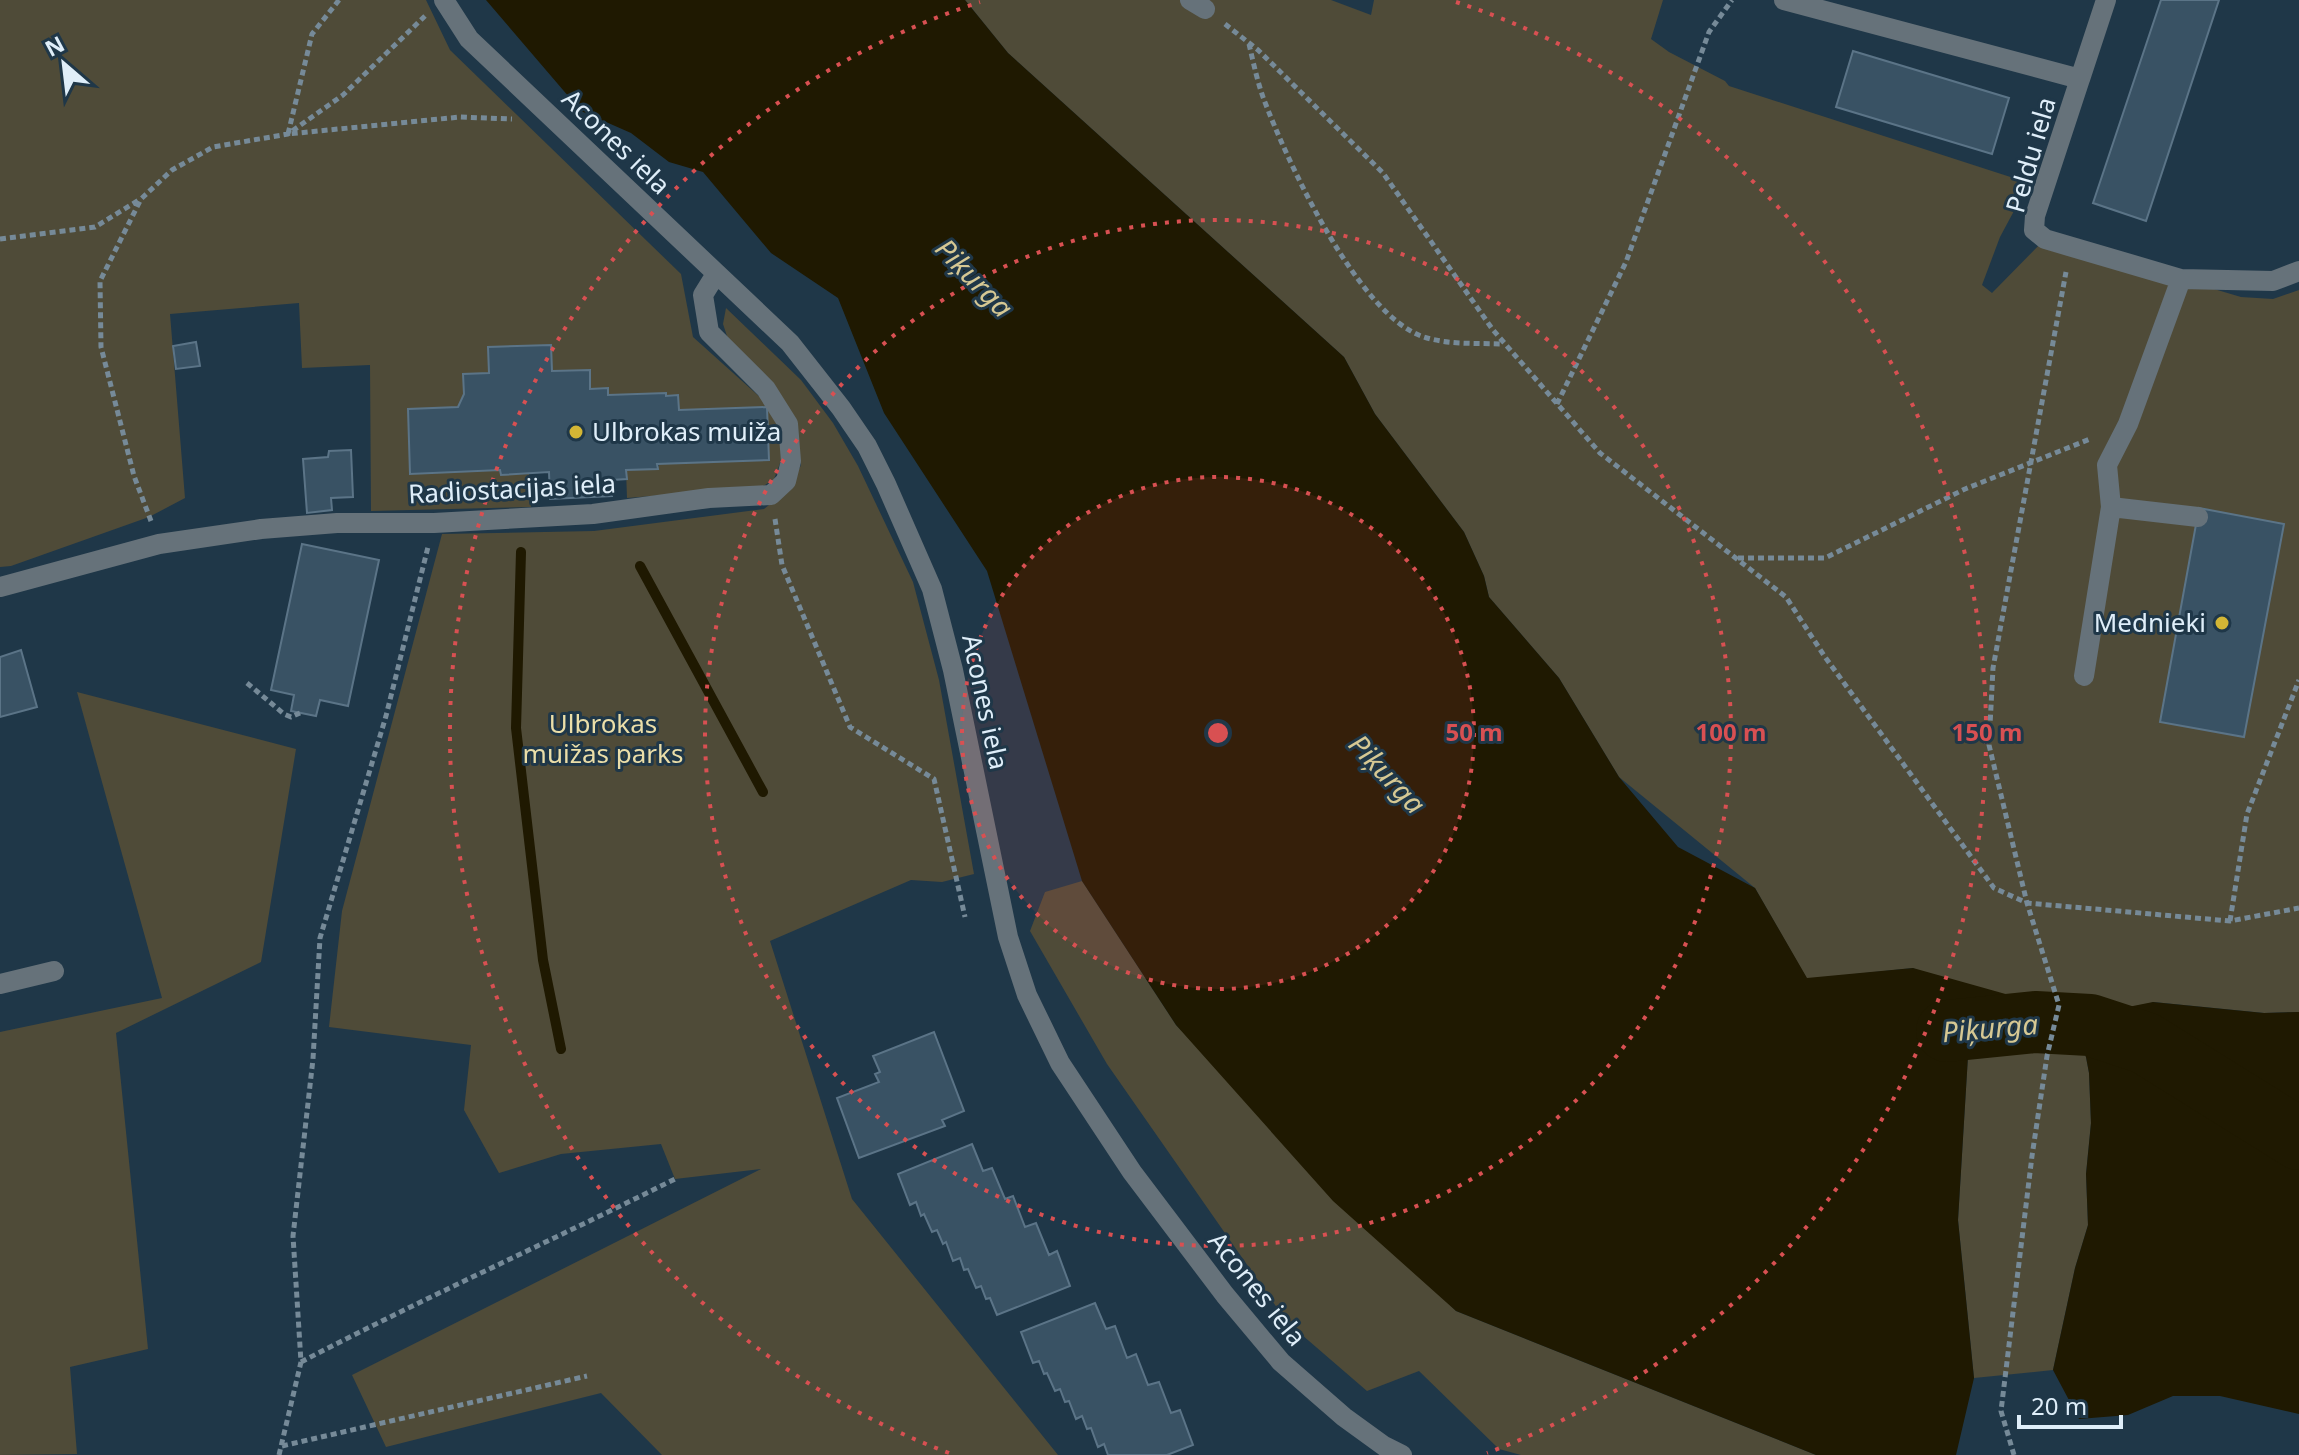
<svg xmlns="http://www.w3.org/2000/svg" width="2299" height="1455" viewBox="0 0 2299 1455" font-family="'Noto Sans',sans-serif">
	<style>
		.green { fill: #4f4b38 }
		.water { fill: #1f1901 }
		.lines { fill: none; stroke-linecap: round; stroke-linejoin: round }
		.stream { stroke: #1f1901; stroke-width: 10 }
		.river { stroke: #1f1901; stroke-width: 62 }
		.building { fill: #395264; stroke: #5b7487; stroke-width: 2 }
		.path { stroke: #768a98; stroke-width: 5; stroke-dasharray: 6 4; stroke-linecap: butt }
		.minor { stroke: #66727a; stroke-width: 20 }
		.ring { fill: none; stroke: #d85052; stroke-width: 4; stroke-dasharray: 4 8 }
		.poi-dot { fill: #d3b635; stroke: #1f3748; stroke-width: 3 }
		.labels { text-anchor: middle; stroke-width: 6; stroke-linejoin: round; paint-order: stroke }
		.street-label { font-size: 26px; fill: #dfeef9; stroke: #1f3748 }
		.poi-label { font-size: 26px; fill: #dfeef9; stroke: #1f3748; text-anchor: start }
		.park-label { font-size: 26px; fill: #ebdea8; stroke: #1f3748 }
		.water-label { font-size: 28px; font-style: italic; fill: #d6c893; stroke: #1f3748 }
		.centre { fill: #d85052; stroke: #1f3748; stroke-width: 4 }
		.ring-label { font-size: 24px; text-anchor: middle; font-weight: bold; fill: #d85052; stroke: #1f3748; stroke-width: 6; stroke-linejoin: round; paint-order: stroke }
	</style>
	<rect width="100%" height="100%" fill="#1f3748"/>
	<path class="green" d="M 0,0 L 426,0 L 450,50 L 681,274 L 693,337 L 771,407 L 781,430 L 782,458 L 774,479 L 762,487 L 627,498 L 626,470 L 658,468 L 679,410 L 678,395 L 666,396 L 665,393 L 608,395 L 608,388 L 590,389 L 589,370 L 552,371 L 551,345 L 489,347 L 489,373 L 463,374 L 464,394 L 458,407 L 408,410 L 410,473 L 500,470 L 501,475 L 529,474 L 531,507 L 371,511 L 370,365 L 302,368 L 299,303 L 170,314 L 185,498 L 149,517 L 11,566 L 0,567 Z
		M 965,0 L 1331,0 L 1371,15 L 1374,0 L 1663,0 L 1651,39 L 1669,52 L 1725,81 L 1729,86 L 2029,183 L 2000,237 L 1982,285 L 1992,293 L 2045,239 L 2241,297 L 2273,299 L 2299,290 L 2299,1012 L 2264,1013 L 2153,1002 L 2082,1036 L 2089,1073 L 2091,1123 L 2086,1174 L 2088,1225 L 2075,1268 L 2053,1370 L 1974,1378 L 1958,1220 L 1969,1039 L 1947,984 L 1913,968 L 1807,979 L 1755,888 L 1619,777 L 1559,678 L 1489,597 L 1484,576 L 1464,532 L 1375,414 L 1344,357 L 1008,53 Z
		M 726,308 L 801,380 L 833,423 L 858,466 L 913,582 L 939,680 L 974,874 L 942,882 L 911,880 L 770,941 L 852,1199 L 1058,1455 L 662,1455 L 601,1393 L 386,1447 L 352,1375 L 761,1169 L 675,1179 L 661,1144 L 561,1154 L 499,1173 L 464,1110 L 471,1045 L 329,1027 L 342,911 L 442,534 L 594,531 L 764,509 L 789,489 L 801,465 L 797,434 L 727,336 L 723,324 Z
		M 77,692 L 296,749 L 261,962 L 116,1033 L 148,1349 L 70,1367 L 77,1454 L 0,1455 L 0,1032 L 162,998 Z
		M 1082,881 L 1176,1025 L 1456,1311 L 1816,1455 L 1521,1455 L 1499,1449 L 1419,1371 L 1367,1391 L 1287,1322 L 1107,1064 L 1030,931 L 1045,892 Z"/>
	<path class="water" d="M 486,0 L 965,0 L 1008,53 L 1344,357 L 1375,414 L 1464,532 L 1484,576 L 1489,597 L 1559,678 L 1619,777 L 1678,847 L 1755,888 L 1807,978 L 1913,968 L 2034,1002 L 2032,1041 L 1969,1040 L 1958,1220 L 1974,1378 L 1956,1455 L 1816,1455 L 1456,1311 L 1333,1201 L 1176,1025 L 1082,881 L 987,571 L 884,413 L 838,298 L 771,253 L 703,172 L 669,162 L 631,133 L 581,111 Z
		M 2153,1002 L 2264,1013 L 2299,1012 L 2299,1414 L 2220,1396 L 2173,1396 L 2128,1415 L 2079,1419 L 2053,1370 L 2075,1268 L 2088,1225 L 2086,1174 L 2091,1123 L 2089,1073 L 2082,1036 L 2093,1014 Z"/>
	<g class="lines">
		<path class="stream" d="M 521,552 L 516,728 L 543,960 L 561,1049
			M 640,566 L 763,792"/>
		<path class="river" d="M 1947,1031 L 2035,1022 L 2090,1025 L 2145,1043 L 2299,1139"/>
	</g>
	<path class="building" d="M 2161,0 L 2219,0 L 2146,221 L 2093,203 Z
		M 1853,51 L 2009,98 L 1992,154 L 1836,107 Z
		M 196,342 L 200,366 L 176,369 L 173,346 Z
		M 551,345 L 552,371 L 590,370 L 590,389 L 608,388 L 608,395 L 666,393 L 666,396 L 678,395 L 679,410 L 767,407 L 769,460 L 657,464 L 658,469 L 626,470 L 627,479 L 612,480 L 612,496 L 550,499 L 549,472 L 501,475 L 500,470 L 410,474 L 408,409 L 458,407 L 464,394 L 463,374 L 489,373 L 488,347 Z
		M 351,450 L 353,497 L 331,498 L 332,510 L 307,513 L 303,459 L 328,457 L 329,451 Z
		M 2199,508 L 2284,524 L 2244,737 L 2160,722 Z
		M 302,544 L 379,560 L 348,706 L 320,700 L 316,716 L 291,711 L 294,695 L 271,690 Z
		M 21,650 L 37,707 L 0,717 L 0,657 Z
		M 934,1032 L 964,1111 L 942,1120 L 945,1126 L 859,1158 L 837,1098 L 879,1082 L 875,1074 L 880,1072 L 873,1056 Z
		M 972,1144 L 983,1171 L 992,1168 L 1005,1199 L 1013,1196 L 1025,1227 L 1036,1223 L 1049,1255 L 1057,1251 L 1070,1286 L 997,1315 L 990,1298 L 986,1299 L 981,1286 L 976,1288 L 968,1269 L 964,1270 L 960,1258 L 953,1261 L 946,1242 L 943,1244 L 937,1230 L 932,1232 L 924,1214 L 921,1216 L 916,1202 L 910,1205 L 898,1174 Z
		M 1095,1303 L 1106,1329 L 1115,1326 L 1127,1358 L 1136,1354 L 1148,1385 L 1159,1382 L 1171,1413 L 1180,1410 L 1193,1445 L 1167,1455 L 1108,1455 L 1104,1444 L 1098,1447 L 1091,1428 L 1087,1429 L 1082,1416 L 1076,1419 L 1069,1401 L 1065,1402 L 1060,1389 L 1055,1391 L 1047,1373 L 1044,1374 L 1039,1361 L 1033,1363 L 1021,1332 Z"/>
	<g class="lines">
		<path class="path" d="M 339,0 L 312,34 L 288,134 L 460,117 L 512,119
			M 1225,24 L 1258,50 L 1383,173 L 1493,330 L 1600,453 L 1786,597 L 1825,657 L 1994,888 L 2027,903 L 2230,921 L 2299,908
			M 1249,44 C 1253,61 1257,80 1263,97 C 1286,159 1358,316 1424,337 C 1448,345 1478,343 1503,344
			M 0,239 L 95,227 L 139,200
			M 1557,404 L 1626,262 L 1709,32 L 1732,0
			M 775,519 L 782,565 L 850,727 L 934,779 L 965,917
			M 151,521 L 134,476 L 101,347 L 100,281 L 141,199 L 172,170 L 213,147 L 288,134 L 343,95 L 425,16
			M 1738,558 L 1825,558 L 1965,489 L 2090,439
			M 247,683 L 284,714 L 291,717 L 300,713
			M 2230,921 L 2247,814 L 2299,680
			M 301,1362 C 424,1298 551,1241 675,1179
			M 282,1446 L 587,1376
			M 279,1455 L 301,1362 L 293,1236 L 313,1059 L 320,938 L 386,716 L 428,547
			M 2014,1455 L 2001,1411 L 2032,1156 L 2047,1056 L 2059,1005 L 2027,903 L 1989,745 L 1993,668 L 2066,272"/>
		<path class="minor" d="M 444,0 L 469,39 L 790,343 L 841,408 L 867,446 L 886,484 L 932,589 L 953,670 L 1008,937 L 1027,995 L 1060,1063 L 1132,1172 L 1225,1295 L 1281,1362 L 1344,1417 L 1384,1446 L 1402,1455
			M 1190,0 L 1205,9
			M 1784,0 L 2080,79 L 2035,216 L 2034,230 L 2045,239 L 2181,279 L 2273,281 L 2299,271
			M 2080,79 L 2106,0
			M 2111,507 L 2198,517
			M 0,587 L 159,544 L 261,529 L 337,523 L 434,523 L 593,514 L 709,498 L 771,495 L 786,481 L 791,461 L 788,424 L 766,389 L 709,332 L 703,295 L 716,274
			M 2084,676 L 2111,507 L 2107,465 L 2128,424 L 2181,279
			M 0,984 L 54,971"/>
	</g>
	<circle cx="1218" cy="733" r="256" fill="#d85052" fill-opacity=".12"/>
	<g class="ring">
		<circle cx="1218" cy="733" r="256"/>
		<circle cx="1218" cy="733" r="513"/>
		<path d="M949 1453A769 769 0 0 1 980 2M1456 2A769 769 0 0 1 1487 1453"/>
	</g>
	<g class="poi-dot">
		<circle cx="576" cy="432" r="8"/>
		<circle cx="2222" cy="623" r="8"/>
	</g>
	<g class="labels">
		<g class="street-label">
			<text transform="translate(616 142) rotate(44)" y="9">Acones iela</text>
			<text transform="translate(2031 155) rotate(-74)" y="9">Peldu iela</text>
			<text transform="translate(512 489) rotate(-3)" y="9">Radiostacijas iela</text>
			<text transform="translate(985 702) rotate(78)" y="9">Acones iela</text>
			<text transform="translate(1257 1289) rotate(51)" y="9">Acones iela</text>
		</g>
		<g class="poi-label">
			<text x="592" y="441">Ulbrokas muiža</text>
			<text x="2206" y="632" text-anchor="end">Mednieki</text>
		</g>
		<g class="park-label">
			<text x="603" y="733">Ulbrokas<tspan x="603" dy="30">muižas parks</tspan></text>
		</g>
		<g class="water-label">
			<text transform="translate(974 278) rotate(46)" y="10">Piķurga</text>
			<text transform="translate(1387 774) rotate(47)" y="10">Piķurga</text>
			<text transform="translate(1990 1028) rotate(-5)" y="10">Piķurga</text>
		</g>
	</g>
	<circle cx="1218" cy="733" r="12" class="centre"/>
	<g class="ring-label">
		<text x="1474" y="741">50 m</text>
		<text x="1731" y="741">100 m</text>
		<text x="1987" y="741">150 m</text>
	</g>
	<g transform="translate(64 64) rotate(332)" stroke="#1f3748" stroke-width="6" paint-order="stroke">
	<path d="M0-6L14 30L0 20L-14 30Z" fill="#dfeef9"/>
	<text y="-12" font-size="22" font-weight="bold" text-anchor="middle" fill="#dfeef9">N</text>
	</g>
	<path d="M2019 1415v12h102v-12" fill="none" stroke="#dfeef9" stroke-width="4"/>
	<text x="2031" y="1415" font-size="24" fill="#dfeef9" stroke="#1f3748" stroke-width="6" paint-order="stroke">20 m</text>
</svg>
